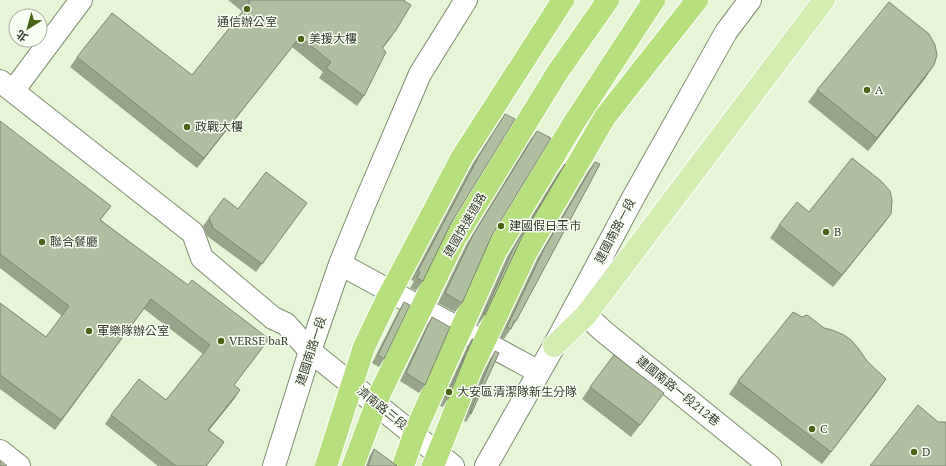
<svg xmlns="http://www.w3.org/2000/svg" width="946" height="466" viewBox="0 0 946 466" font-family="'PT Serif','Noto Sans TC',serif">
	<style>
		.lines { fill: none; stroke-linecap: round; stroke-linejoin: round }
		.minor-casing { stroke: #7f8c70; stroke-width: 24 }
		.major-casing { stroke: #fff; stroke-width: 24 }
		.minor { stroke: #fff; stroke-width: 22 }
		.major { stroke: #d3ecb2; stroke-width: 22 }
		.highway-bridge-casing { stroke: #fff; stroke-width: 24; stroke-linecap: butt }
		.highway-bridge { stroke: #b6df7e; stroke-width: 22 }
		.wall { fill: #98a48a }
		.shaded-wall { fill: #7c8671 }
		.building { fill: #b1bfa1; stroke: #7c8671 }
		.poi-dot { fill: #486417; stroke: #f9fff2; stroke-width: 1.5 }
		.labels { text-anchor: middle; stroke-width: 3; stroke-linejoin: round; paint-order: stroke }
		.poi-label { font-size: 12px; fill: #363c30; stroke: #f9fff2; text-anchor: start }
		.street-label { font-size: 12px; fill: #363c30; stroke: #f9fff2 }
	</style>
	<rect width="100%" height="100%" fill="#e6f5d6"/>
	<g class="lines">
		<g class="minor-casing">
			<path id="minor" d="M 0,81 L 193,233 L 202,258 L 273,318 L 286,324 L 310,351 L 453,466
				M 13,91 L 81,0
				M 340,264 L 539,372
				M 586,315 L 603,331 L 770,466
				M 0,451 L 19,466
				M 274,466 L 310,351 L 340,264 L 362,210 L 420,74 L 466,0
				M 486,466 L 554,346 L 633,198 L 726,32 L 750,0"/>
		</g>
		<g class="major-casing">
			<path id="major" d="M 554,346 L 586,315 L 824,0"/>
		</g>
		<use href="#minor" class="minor"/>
		<use href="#major" class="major"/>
		<g class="highway-bridge-casing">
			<path id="highway-bridge" d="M 326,466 L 364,347 L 386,301 L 462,157 L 563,0
				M 353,466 L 381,391 L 455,239 L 557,73 L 608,0
				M 403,466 L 415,432 L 496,251 L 575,121 L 654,0
				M 433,466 L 471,370 L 526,253 L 605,117 L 697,0"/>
		</g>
		<use href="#highway-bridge" class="highway-bridge"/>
	</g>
	<path class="wall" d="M 228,0 L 405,0 L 396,30 L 382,49 L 364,96 L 357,106 L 319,78 L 323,72 L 292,47 L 197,168 L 70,67 L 77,57 L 192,75 L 243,12 Z
		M 926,77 L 868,151 L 808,102 L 817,90 Z
		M 505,114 L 423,281 L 416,291 L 410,288 L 414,281 L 411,280 L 473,163 Z
		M 0,121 L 101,220 L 262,348 L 234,385 L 240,390 L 234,399 L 209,430 L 224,442 L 206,466 L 158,466 L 105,424 L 111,415 L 166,400 L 203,354 L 144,309 L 55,430 L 0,389 L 0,303 L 46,337 L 62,316 L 0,268 Z
		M 537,131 L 492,235 L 462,303 L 455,312 L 438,303 L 466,245 L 530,140 Z
		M 595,162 L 516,321 L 504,339 L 500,337 L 537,259 L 588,171 Z
		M 565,164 L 522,237 L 485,315 L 478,325 L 477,324 L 507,257 L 558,173 Z
		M 238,209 L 301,211 L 256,272 L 207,236 L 203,226 L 209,218 Z
		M 809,212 L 891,214 L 882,226 L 833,287 L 770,238 L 779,225 Z
		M 404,302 L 384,359 L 379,367 L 372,363 L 399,310 Z
		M 432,317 L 425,385 L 419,393 L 400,381 L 427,325 Z
		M 472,339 L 448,399 L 443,407 L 440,406 L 467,347 Z
		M 495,351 L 471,414 L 466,422 L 464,421 L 482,375 L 490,359 Z
		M 738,381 L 877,392 L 822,464 L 729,394 Z
		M 590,387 L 655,405 L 631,437 L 582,399 Z
		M 374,449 L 397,466 L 366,466 L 370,455 Z"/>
	<path class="shaded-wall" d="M 396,30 L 389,40 L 375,58 L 382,48 Z
		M 300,37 L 292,47 L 197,168 L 204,158 Z
		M 934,65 L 926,77 L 868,151 L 877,138 Z
		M 891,214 L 882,226 L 833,287 L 842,275 Z
		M 886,379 L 877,392 L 822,464 L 831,452 Z
		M 240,390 L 234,399 L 202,439 L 208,430 Z
		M 224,442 L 218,451 L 206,466 Z"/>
	<path class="building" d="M 248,0 L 405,0 L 404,1 L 411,5 L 396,30 L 382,48 L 386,52 L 364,96 L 326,68 L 331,62 L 300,37 L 204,158 L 77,57 L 112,13 L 192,75 L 250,2 Z
		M 889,2 L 929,34 L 935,45 L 937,55 L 934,65 L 877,138 L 817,90 Z
		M 505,114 L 515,119 L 451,223 L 423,281 L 417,278 L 420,272 L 418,271 L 480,154 Z
		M 0,121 L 111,206 L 100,220 L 188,285 L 192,280 L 269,339 L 234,385 L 240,390 L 208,430 L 224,442 L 206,466 L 176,466 L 111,415 L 139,379 L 166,400 L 210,345 L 151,299 L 61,420 L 0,375 L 0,303 L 46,337 L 69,306 L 0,254 Z
		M 537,131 L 551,138 L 492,235 L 462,303 L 445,293 L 473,235 Z
		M 852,158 L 881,181 L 890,191 L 892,200 L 891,214 L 842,275 L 779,225 L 797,202 L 809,212 Z
		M 595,162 L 600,164 L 516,321 L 514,321 L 511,329 L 507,327 L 544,249 Z
		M 565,164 L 522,237 L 485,315 L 484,314 L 514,247 Z
		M 266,172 L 307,203 L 262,264 L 213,228 L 209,218 L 224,198 L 238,209 Z
		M 404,302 L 410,305 L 384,359 L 378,355 Z
		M 793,312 L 802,317 L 807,315 L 824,328 L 832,330 L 844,335 L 851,340 L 858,348 L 867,361 L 886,379 L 831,452 L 738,381 Z
		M 432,317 L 450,327 L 425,385 L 406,373 Z
		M 472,339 L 473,339 L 465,357 L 448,399 L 446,398 Z
		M 495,351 L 499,353 L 471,414 L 470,413 L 488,367 Z
		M 614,355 L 664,393 L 640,425 L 590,387 Z
		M 918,405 L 938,422 L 946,422 L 946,466 L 870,466 Z
		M 374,449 L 396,465 L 397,466 L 368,466 Z
		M 0,460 L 7,466 L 0,466 Z"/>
	<g class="poi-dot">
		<circle cx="247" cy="9" r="4"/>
		<circle cx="301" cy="39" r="4"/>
		<circle cx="867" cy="90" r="4"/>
		<circle cx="187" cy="127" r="4"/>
		<circle cx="501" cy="226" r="4"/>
		<circle cx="826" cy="232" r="4"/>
		<circle cx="42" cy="242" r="4"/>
		<circle cx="89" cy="331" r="4"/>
		<circle cx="221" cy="341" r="4"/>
		<circle cx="449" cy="392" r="4"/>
		<circle cx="812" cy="429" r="4"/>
		<circle cx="914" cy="452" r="4"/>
	</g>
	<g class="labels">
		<g class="poi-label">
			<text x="247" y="26" text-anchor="middle">通信辦公室</text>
			<text x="309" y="43">美援大樓</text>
			<text x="875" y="94">A</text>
			<text x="195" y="131">政戰大樓</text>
			<text x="509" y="230">建國假日玉市</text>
			<text x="834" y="236">B</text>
			<text x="50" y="246">聯合餐廳</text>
			<text x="97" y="335">軍樂隊辦公室</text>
			<text x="229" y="345">VERSE baR</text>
			<text x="457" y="396">大安區清潔隊新生分隊</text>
			<text x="820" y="433">C</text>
			<text x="922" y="456">D</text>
		</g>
		<g class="street-label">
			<text transform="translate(465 225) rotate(-60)" y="4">建國快速道路</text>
			<text transform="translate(615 231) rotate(-62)" y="4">建國南路一段</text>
			<text transform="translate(311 351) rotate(-72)" y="4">建國南路一段</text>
			<text transform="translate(678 391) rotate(39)" y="4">建國南路一段212巷</text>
			<text transform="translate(382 408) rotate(39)" y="4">濟南路三段</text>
		</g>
	</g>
	<g transform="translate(28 28) rotate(217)"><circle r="19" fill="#f9fff2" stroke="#abb1a4"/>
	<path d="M0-3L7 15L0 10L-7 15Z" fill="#486417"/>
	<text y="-6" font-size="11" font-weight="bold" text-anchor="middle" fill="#363c30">北</text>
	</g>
</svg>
